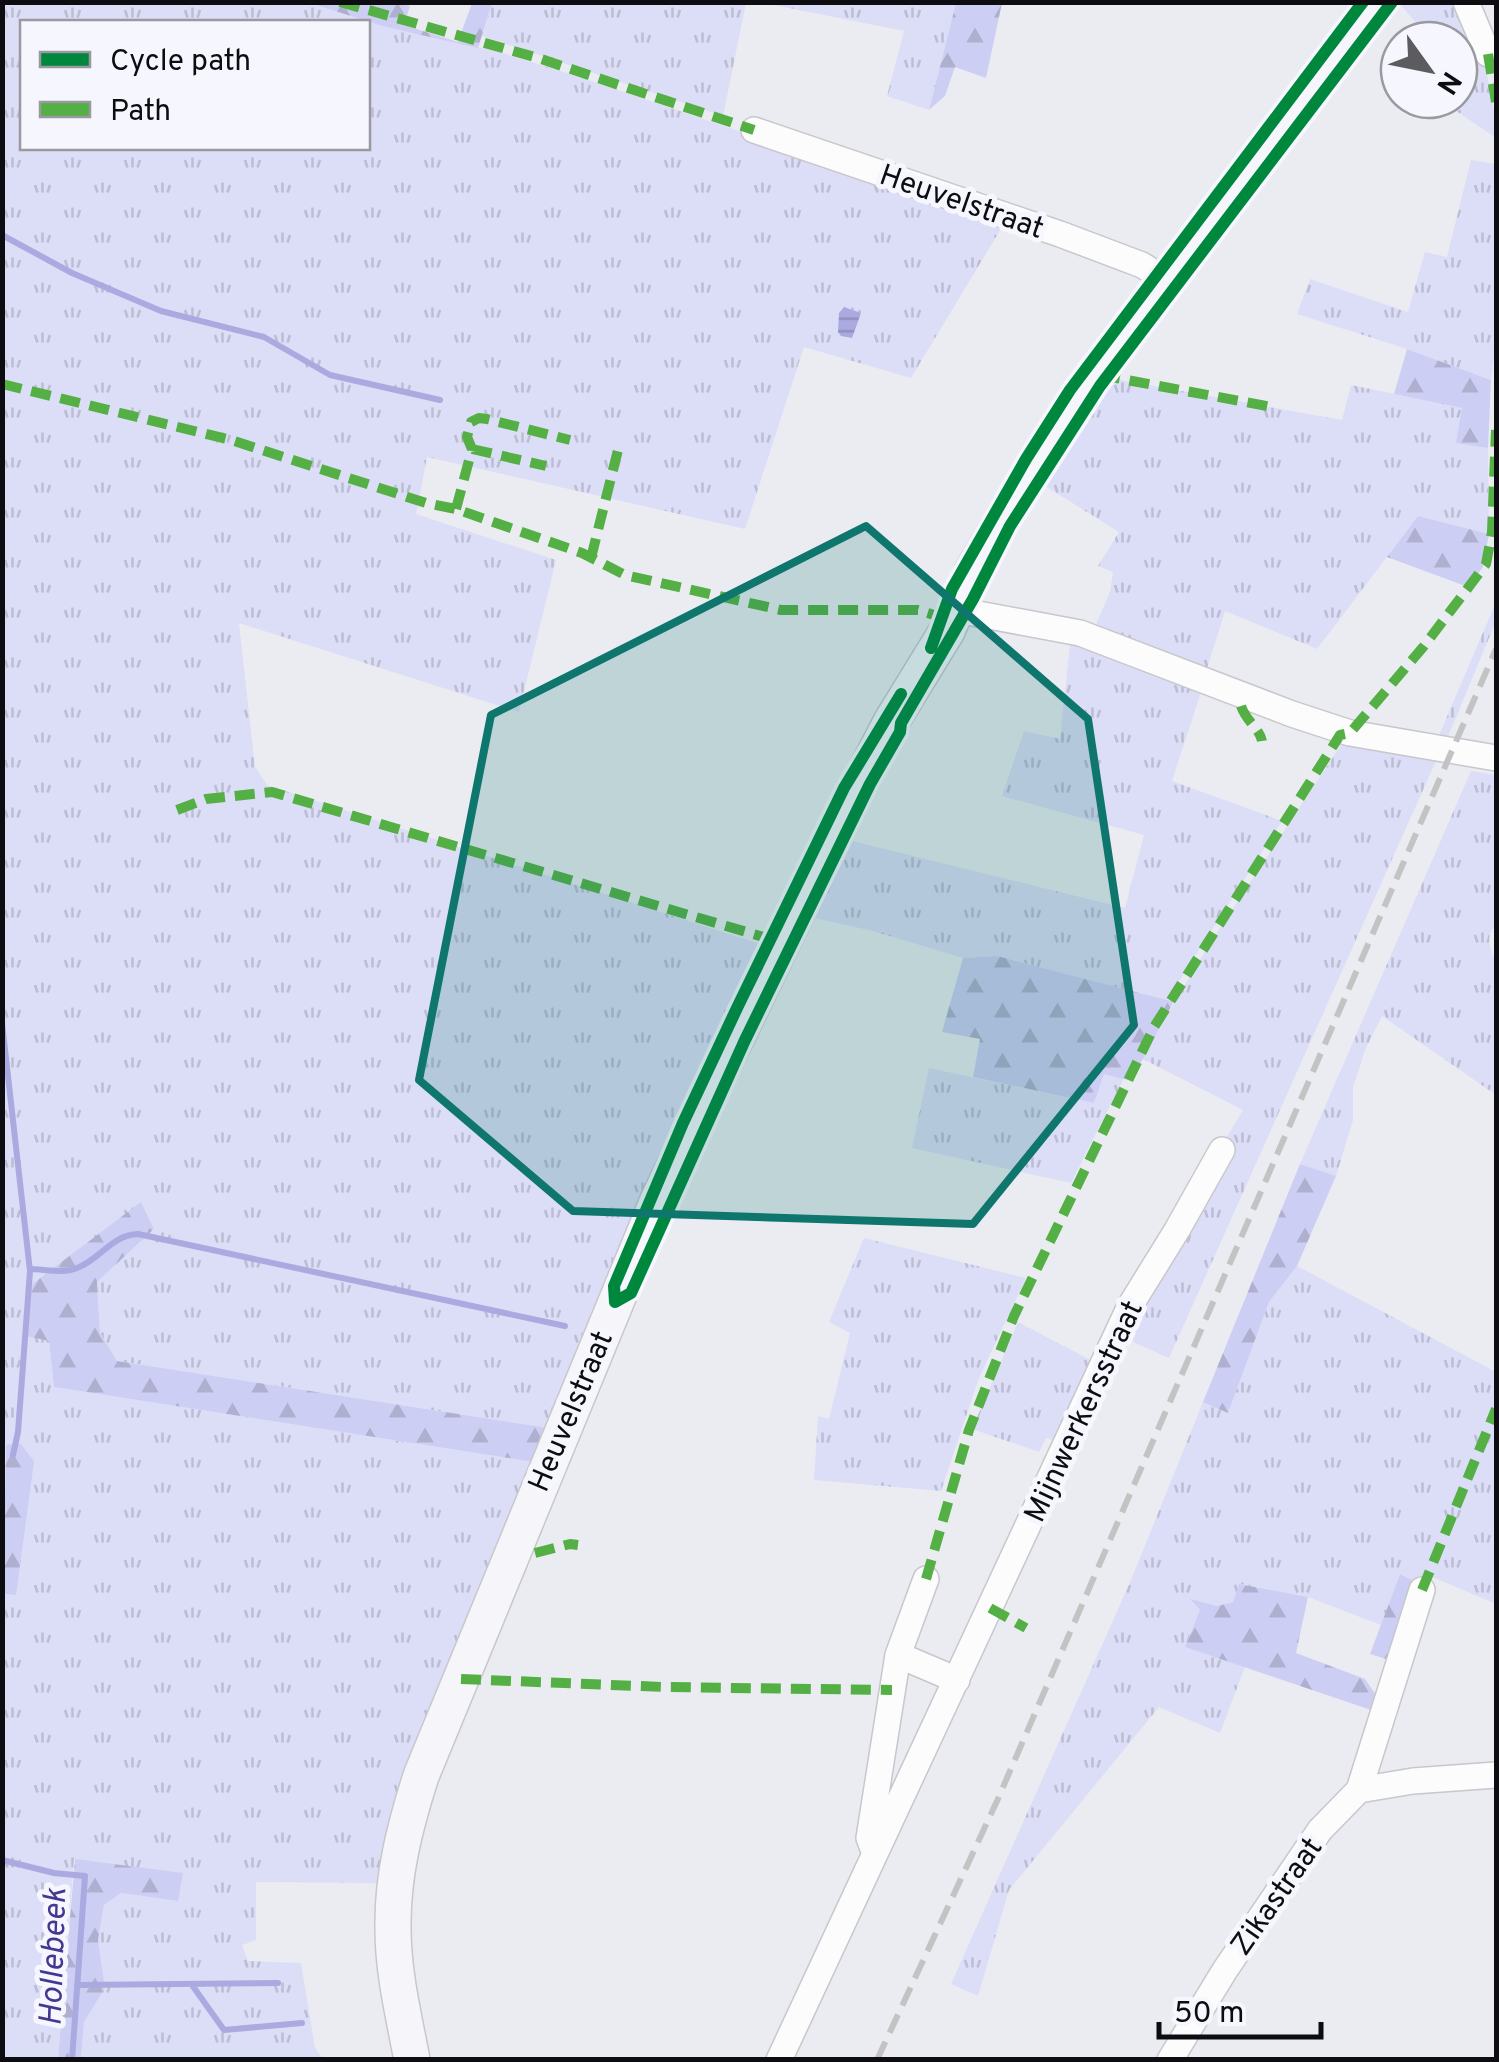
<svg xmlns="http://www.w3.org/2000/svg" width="1499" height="2062" viewBox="0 0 1499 2062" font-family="Overpass,sans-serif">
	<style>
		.grass { fill: url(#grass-tufts); fill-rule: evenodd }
		.forest { fill: url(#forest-firs) }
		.water { fill: url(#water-rules) }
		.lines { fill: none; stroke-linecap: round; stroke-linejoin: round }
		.stream { stroke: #aaaae0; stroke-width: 6 }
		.street-casing { stroke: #c7c7cc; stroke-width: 28 }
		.secondary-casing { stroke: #c7c7cc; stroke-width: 38 }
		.street { stroke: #fcfcfd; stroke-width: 25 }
		.secondary { stroke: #f6f6fa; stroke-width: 35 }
		.rail { stroke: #c3c3c4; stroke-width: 6; stroke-dasharray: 20 10; stroke-linecap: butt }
		.quiet { stroke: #54b044; stroke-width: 10; stroke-dasharray: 20 10; stroke-linecap: butt }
		.cycleway-casing { stroke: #f6f7fe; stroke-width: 19 }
		.cycleway { stroke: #00873e; stroke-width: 12 }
		.marked { fill: #0f766e; fill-opacity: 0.2; stroke: #0f766e; stroke-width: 8; stroke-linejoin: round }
		.labels { text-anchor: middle; stroke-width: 10; stroke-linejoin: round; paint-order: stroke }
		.street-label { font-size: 30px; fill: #0d0d11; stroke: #f6f7fe }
		.water-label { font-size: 32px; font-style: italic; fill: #423890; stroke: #f6f7fe }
	</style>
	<defs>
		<pattern id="grass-tufts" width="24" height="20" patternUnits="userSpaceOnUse" patternTransform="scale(2.5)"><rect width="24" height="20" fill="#dcddf7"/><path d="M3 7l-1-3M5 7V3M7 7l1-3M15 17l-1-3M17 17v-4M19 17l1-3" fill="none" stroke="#bcbcd3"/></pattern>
		<pattern id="forest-firs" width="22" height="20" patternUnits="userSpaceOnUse" patternTransform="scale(2.5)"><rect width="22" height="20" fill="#cdcef3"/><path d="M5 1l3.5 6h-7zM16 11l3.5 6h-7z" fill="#afb0cf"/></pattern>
		<pattern id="water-rules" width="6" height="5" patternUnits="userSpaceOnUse" patternTransform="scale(2.5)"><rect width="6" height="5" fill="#aaaae0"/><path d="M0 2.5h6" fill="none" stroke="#9191bf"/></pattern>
	</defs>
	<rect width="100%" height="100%" fill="#ebecf2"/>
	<path class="grass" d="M 3,3 L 310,3 L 382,26 L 496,51 L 577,76 L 1005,222 L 911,378 L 804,347 L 745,529 L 427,457 L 416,514 L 556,560 L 519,712 L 239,623 L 255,767 L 267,785 L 763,945 L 548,1428 L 117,1361 L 100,1333 L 97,1282 L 154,1229 L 141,1202 L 49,1341 L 54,1387 L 534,1462 L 396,1805 L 377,1883 L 256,1882 L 256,1940 L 242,1945 L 248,1961 L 301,1963 L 315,2048 L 323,2059 L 81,2059 L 84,2022 L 105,1988 L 98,1940 L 104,1905 L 121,1893 L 178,1901 L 74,1860 L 58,2059 L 3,2059 L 3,1594 L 15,1595 L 6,1445 L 3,1483 ZM 22,22 L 368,22 L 368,148 L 22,148 Z
		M 492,3 L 746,3 L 723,116 L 482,36 Z
		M 764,3 L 956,3 L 929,110 L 887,96 L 904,31 Z
		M 1399,3 L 1453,3 L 1484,58 L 1496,122 L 1496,138 L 1440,100 L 1459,100 L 1459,40 L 1431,40 Z
		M 1471,160 L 1496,164 L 1496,336 L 1491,380 L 1407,349 L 1297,314 L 1310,279 L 1408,312 L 1425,252 L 1447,257 Z
		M 1115,379 L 1342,420 L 1351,385 L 1462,408 L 1457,443 L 1488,448 L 1489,534 L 1418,516 L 1317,649 L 1225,611 L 1204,678 L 1094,629 L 1110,592 L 1113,572 L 1098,566 L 1119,532 L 1045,486 Z
		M 1496,602 L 1496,621 L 1444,746 L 1434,747 Z
		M 1071,636 L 1201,692 L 1172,781 L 1282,821 L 1167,1000 L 997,956 L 963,958 L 873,931 L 810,917 L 848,840 L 1125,908 L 1144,835 L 1002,796 L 1024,731 L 1060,739 Z
		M 1343,742 L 1436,761 L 1169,1358 L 1126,1339 L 1218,1152 L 1243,1110 L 1141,1058 L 1210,943 Z
		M 1471,771 L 1496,775 L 1496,925 C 1484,936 1491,950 1496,964 L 1496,1095 L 1382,1016 L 1365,1050 L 1353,1088 L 1353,1120 L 1336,1176 L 1300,1164 Z
		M 929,1068 L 1094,1103 L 1104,1073 L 1124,1078 L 1071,1183 L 912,1148 Z
		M 864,1238 L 1026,1278 L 979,1378 L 941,1491 L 814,1480 L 818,1416 L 829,1419 L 850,1333 L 829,1322 Z
		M 1297,1266 L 1496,1372 L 1496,1604 L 1423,1573 L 1418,1583 L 1400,1574 L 1381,1625 L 1308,1597 L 1240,1584 L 1233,1602 L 1217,1606 L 1191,1601 L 1200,1610 L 1185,1647 L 1245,1667 L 1220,1733 L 1159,1707 L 1009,1890 L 978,1996 L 951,1984 L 1131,1580 L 1203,1402 L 1228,1412 L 1269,1302 Z
		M 1018,1322 L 1096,1363 L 1060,1442 L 1046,1438 L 1039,1452 L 972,1429 Z"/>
	<path class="forest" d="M 310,3 L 399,3 L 410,6 L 404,25 L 458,42 L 472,3 L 492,3 L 478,48 L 382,26 Z
		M 956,3 L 1002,3 L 986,78 L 955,67 L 945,96 L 929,110 Z
		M 1407,349 L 1491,380 L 1488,448 L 1456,443 L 1462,408 L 1394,394 Z
		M 1418,516 L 1489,534 L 1483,567 L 1468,587 L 1387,557 Z
		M 997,956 L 1167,1000 L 1174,1001 L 1131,1081 L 1104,1074 L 1094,1103 L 973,1077 L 980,1039 L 942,1032 L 963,958 Z
		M 1300,1164 L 1336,1176 L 1297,1266 L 1269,1302 L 1228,1413 L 1203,1402 Z
		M 141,1202 L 154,1229 L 97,1282 L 100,1333 L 117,1361 L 548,1428 L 534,1462 L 54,1387 L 49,1341 L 27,1336 L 31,1285 Z
		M 20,1443 L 34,1461 L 16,1595 L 3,1594 L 6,1445 Z
		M 1400,1574 L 1418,1583 L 1389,1660 L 1370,1654 Z
		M 1239,1584 L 1308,1597 L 1296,1653 L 1365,1679 L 1376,1695 L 1371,1710 L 1185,1647 L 1200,1610 L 1190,1599 L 1217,1606 L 1233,1602 Z
		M 75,1859 L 183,1873 L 178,1901 L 121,1893 L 104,1905 L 98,1940 L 105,1988 L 84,2022 L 81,2059 L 58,2059 Z"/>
	<path class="water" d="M 844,307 L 861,313 L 852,338 L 841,336 L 838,332 L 839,313 Z"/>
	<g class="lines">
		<path class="stream" d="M 2,235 L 72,273 L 161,311 L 264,337 L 330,375 L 440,400
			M 2,1023 L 30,1271 L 18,1432 L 13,1455
			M 30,1269 C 44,1269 64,1274 77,1268 C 101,1259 111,1235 138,1234 L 565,1326
			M 2,1860 L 54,1873 L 85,1876 L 72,2060
			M 77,1985 L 278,1983
			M 192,1985 L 224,2030 L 302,2023"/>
		<g class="street-casing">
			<path id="street" d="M 1466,2 L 1488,54
				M 754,130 L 1060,234 L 1142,265 L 1166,280
				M 957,610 L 1080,633 L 1292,714 L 1350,733 L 1496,758
				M 898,1655 L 957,1680
				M 1359,1790 L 1413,1781 L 1496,1775
				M 874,1851 L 869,1838 L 898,1655 L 926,1579
				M 779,2060 L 1130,1306 L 1177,1230 L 1222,1150
				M 1170,2060 L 1225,1970 L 1320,1830 L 1359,1790 L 1422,1590"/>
		</g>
		<g class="secondary-casing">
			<path id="secondary" d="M 412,2060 C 404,2017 393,1973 393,1929 C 392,1876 405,1826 421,1776 L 658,1200 L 862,778 L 891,722 L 947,631 L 972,572 L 1011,505 L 1091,381 L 1378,2"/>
		</g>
		<use href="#street" class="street"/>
		<use href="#secondary" class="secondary"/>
		<path class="rail" d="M 877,2060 L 997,1801 L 1496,649"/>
		<path class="quiet" d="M 340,2 L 538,58 L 754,130
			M 1488,54 L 1496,102
			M 1100,375 L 1272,407
			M 2,384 L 231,440 L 426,503 L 456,509 L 582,553 L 625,575 L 781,610 L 918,610 L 947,619
			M 472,449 L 546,466
			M 456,509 L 472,449 L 467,437 L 471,422 L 479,418 L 487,419 L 570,440
			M 591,558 L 618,450
			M 1241,706 C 1246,721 1260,729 1262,741
			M 177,810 L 206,799 L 272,792 L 777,941
			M 535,1553 L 570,1544 L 578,1545
			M 926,1579 L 969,1430 L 1014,1316 L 1154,1027 L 1340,735 L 1350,733 L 1424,646 L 1486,564 L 1492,532 L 1496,430
			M 1422,1590 L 1496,1409
			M 990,1608 L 1026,1628
			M 461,1679 L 664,1687 L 892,1690"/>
		<g class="cycleway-casing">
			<path id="cycleway" d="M 931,648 L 952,589 L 1026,459 L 1070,390 L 1363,2
				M 615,1302 L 631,1293 L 745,1040 L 870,784 L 900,732 L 901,723 L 973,599 L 1010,526 L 1100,386 L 1392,2
				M 615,1302 L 614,1286 L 683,1123 L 737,1008 L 844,788 L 901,694"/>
		</g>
		<use href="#cycleway" class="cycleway"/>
	</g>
	<path class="marked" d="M 866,526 L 1088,719 L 1134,1025 L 973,1224 L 573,1211 L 419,1080 L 491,715 Z"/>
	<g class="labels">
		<g class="street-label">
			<text transform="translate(962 201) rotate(19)" y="10">Heuvelstraat</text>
			<text transform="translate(570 1411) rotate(-67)" y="10">Heuvelstraat</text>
			<text transform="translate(1083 1411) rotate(-65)" y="10">Mijnwerkersstraat</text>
			<text transform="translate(1276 1896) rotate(-55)" y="10">Zikastraat</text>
		</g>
		<g class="water-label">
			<text transform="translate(52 1957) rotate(-88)" y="11">Hollebeek</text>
		</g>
	</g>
	<rect width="1499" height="2062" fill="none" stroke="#0d0d11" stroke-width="10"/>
	<rect x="20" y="20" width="350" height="130" fill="#f6f7fe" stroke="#99999f" stroke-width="2.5"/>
	<rect x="40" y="52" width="50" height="15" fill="#00873e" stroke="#99999f" stroke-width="2.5"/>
	<text x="110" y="70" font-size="30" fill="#0d0d11">Cycle path</text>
	<rect x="40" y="102" width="50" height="15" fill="#54b044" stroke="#99999f" stroke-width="2.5"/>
	<text x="110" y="120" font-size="30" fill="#0d0d11">Path</text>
	<g transform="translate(1429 70) rotate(123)"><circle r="48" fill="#f6f7fe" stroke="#99999f" stroke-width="2.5"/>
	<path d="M0-8L18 38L0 25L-18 38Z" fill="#5b5b60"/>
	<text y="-15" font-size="28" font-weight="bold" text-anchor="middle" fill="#0d0d11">N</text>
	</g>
	<path d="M1159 2022v15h162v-15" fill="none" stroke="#0d0d11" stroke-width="5"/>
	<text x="1174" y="2022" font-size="30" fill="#0d0d11" stroke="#f6f7fe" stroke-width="8" paint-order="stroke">50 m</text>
</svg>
